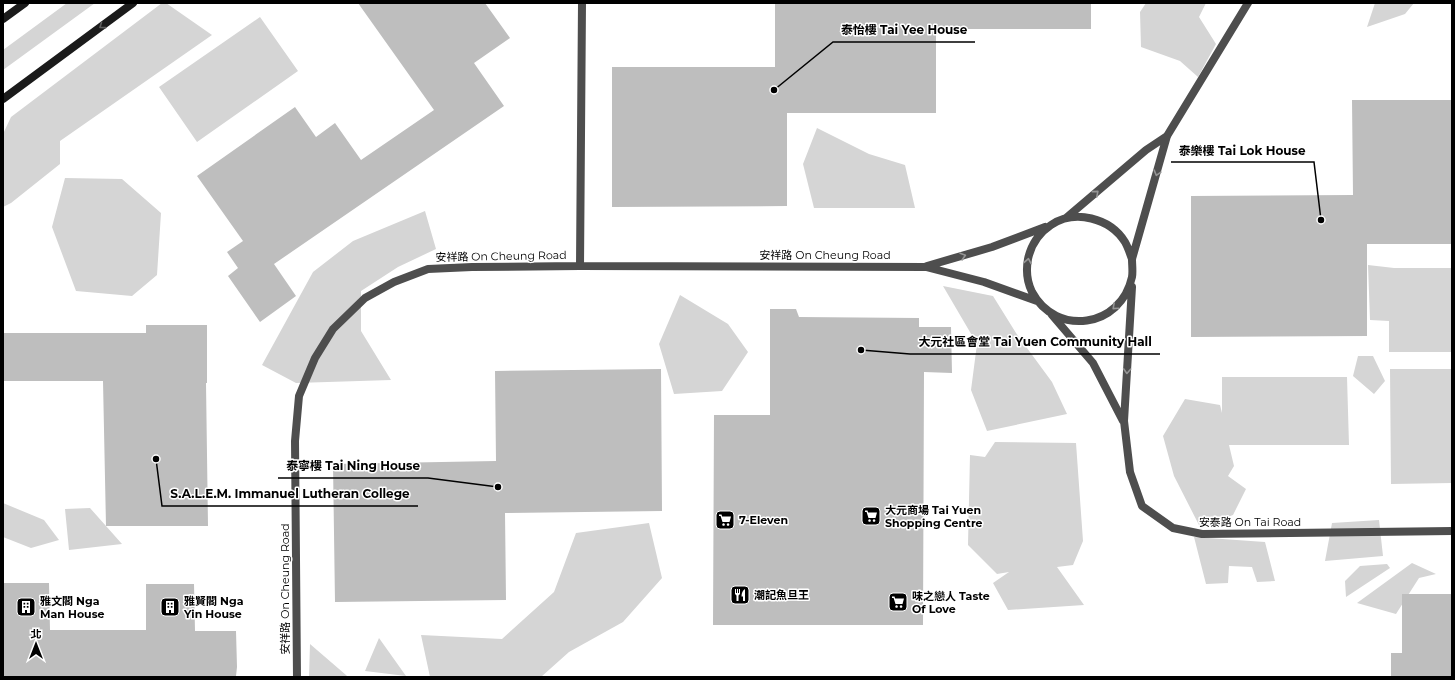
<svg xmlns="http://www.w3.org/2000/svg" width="1455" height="680" viewBox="0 0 1455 680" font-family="Montserrat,'Noto Sans TC',sans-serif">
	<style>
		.green { fill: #d5d5d5 }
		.building { fill: #bebebe }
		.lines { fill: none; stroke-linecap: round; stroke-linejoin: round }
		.street { stroke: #4e4e4e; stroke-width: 8 }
		.secondary { stroke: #1b1b1b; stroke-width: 8 }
		.oneway { stroke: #5f5f5f }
		.oneway2 { stroke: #959595 }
		.labels { text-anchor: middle; stroke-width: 3; stroke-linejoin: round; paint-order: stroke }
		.street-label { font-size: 11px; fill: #000; stroke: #fff }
		.poi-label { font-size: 11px; font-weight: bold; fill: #000; stroke: #fff; text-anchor: start }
		.leader { fill: none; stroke: #000; stroke-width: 1.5 }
		.callout-dot { fill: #000; stroke: #fff; stroke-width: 1.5 }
		.callout-label { font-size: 12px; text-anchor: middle; font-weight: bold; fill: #000; stroke: #fff; stroke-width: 3; stroke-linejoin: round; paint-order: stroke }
	</style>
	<rect width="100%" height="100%" fill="#fff"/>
	<path class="green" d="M 67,3 L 95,3 L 3,70 L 3,50 Z
		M 162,3 L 166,3 L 212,35 L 60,141 L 60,164 L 11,203 L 3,207 L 3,134 L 11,117 Z
		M 1146,3 L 1206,3 L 1199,17 L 1216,44 L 1198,77 L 1180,61 L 1141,47 L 1140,12 Z
		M 1375,3 L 1414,3 L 1405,14 L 1367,27 Z
		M 260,17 L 298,71 L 197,142 L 159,87 Z
		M 817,128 L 869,154 L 905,165 L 915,208 L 814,208 L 803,164 Z
		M 65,178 L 122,179 L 161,213 L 157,275 L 132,296 L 76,291 L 52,227 Z
		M 425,211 L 436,249 L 398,267 L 361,291 L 361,331 L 391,380 L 296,383 L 262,365 L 313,272 L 353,241 Z
		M 1368,265 L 1394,268 L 1452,268 L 1452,352 L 1389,352 L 1389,321 L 1370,320 Z
		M 943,286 L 993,296 L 1016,333 L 1052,382 L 1067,414 L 987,431 L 971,390 L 977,344 Z
		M 680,295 L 728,324 L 748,352 L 722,391 L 674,394 L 659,344 Z
		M 1358,356 L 1373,356 L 1385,381 L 1374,394 L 1353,376 Z
		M 1390,369 L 1452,369 L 1452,483 L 1391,484 Z
		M 1222,377 L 1347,377 L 1349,445 L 1229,445 L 1234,466 L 1228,476 L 1246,489 L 1233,515 L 1200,527 L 1174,476 L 1163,436 L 1185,399 L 1220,405 L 1222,413 Z
		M 995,442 L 1076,443 L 1083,541 L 1073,565 L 1057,567 L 1084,605 L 1008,610 L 993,583 L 1009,572 L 997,574 L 968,545 L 970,455 L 985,457 Z
		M 3,503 L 44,520 L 59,540 L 31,548 L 3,537 Z
		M 90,508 L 122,544 L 69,550 L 65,509 Z
		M 1379,520 L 1383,556 L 1325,561 L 1332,523 Z
		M 649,523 L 662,578 L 623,622 L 569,652 L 541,677 L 430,677 L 421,635 L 502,639 L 554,592 L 576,533 Z
		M 1194,537 L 1265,542 L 1275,581 L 1257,582 L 1252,567 L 1229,566 L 1228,583 L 1206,584 Z
		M 1412,563 L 1436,574 L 1419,578 L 1396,614 L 1357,603 Z
		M 1387,564 L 1390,568 L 1346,597 L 1345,581 L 1360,566 Z
		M 379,638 L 406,676 L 365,671 Z
		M 310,644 L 346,675 L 348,677 L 309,677 Z"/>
	<path class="building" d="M 358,3 L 485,3 L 510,38 L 474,63 L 504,106 L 274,264 L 296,296 L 260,322 L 228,276 L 238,268 L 227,252 L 243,241 L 197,176 L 295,107 L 316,137 L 335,123 L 361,160 L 434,110 Z
		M 775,3 L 1091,3 L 1091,29 L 936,29 L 936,113 L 787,113 L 787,206 L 612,207 L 612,67 L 775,67 Z
		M 1352,100 L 1452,100 L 1452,244 L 1367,244 L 1367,336 L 1191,337 L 1191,196 L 1353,195 Z
		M 770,309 L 796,309 L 799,317 L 919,318 L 919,327 L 951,327 L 952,373 L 924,372 L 923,625 L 713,625 L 714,415 L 770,415 Z
		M 146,325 L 207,325 L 207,383 L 206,383 L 208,526 L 106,526 L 103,381 L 3,381 L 3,333 L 146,333 Z
		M 661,369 L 662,511 L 505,513 L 506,600 L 335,602 L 333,464 L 496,461 L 495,371 Z
		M 3,583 L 49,583 L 50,630 L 146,630 L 146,584 L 194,584 L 195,631 L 236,631 L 237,667 L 236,676 L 49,676 L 49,677 L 3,677 Z
		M 1402,594 L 1452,594 L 1452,677 L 1391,677 L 1391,653 L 1402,653 Z"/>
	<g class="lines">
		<path class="street" d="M 1066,218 L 1146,150 L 1167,136
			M 1132,259 C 1130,254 1128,247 1125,242 C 1110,218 1075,209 1051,225 C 1039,233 1031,245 1028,259 C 1026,270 1027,282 1032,292 C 1056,337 1121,328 1132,277 C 1133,272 1132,265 1132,259 L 1167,136 L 1248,3
			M 580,266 L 582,3
			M 927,266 L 992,247 L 1045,227
			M 1132,287 L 1124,421 L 1130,472 L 1142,506 L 1173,528 L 1202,534 L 1452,531
			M 1052,315 L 1093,363 L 1123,421
			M 297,677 L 295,441 L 299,396 L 315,358 L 333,329 L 365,298 L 394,282 L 428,269 L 472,267 L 580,266 L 926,267 L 984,282 L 1037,301"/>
		<path class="secondary" d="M 3,19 L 25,3
			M 3,99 L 133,3"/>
	</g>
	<defs><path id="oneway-chevron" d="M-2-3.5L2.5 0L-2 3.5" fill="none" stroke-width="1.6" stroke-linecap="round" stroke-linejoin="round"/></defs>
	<use class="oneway" href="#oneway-chevron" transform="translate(102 26) rotate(144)"/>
	<g class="oneway2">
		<use href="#oneway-chevron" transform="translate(1157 173) rotate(106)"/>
		<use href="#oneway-chevron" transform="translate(1096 193) rotate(-41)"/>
		<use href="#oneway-chevron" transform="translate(963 256) rotate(-16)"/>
		<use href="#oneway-chevron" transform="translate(1028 261) rotate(-80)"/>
		<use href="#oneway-chevron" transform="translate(1115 307) rotate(138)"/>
		<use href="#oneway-chevron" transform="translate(1127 371) rotate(93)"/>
	</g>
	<defs>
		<g id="supermarket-square" transform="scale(1)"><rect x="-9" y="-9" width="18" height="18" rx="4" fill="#000" stroke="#fff"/><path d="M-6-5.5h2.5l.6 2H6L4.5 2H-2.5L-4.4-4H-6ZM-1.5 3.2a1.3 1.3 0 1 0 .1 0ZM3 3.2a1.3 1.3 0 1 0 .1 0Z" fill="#fff"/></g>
		<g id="restaurant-square" transform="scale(1)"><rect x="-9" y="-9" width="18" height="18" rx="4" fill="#000" stroke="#fff"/><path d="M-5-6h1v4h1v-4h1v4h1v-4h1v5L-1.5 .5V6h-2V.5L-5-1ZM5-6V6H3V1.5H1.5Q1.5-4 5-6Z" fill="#fff"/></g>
		<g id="building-square" transform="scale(1)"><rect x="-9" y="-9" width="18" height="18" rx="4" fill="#000" stroke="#fff"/><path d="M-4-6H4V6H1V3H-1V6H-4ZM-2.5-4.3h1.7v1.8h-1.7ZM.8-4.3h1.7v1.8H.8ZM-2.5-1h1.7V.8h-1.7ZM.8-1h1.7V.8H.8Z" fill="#fff"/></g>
	</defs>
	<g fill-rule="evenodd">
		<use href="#supermarket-square" x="871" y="516"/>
		<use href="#supermarket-square" x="725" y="520"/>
		<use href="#restaurant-square" x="740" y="595"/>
		<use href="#supermarket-square" x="898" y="602"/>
		<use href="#building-square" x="26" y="607"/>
		<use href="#building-square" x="170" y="607"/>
	</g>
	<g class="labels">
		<g class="street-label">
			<text x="825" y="259">安祥路 On Cheung Road</text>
			<text transform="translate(501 256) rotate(-1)" y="4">安祥路 On Cheung Road</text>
			<text x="1250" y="526">安泰路 On Tai Road</text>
			<text transform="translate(285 589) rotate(-90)" y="4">安祥路 On Cheung Road</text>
		</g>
		<g class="poi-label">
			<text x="885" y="514">大元商場 Tai Yuen<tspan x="885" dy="13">Shopping Centre</tspan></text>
			<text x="739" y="524">7-Eleven</text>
			<text x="754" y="599">潮記魚旦王</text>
			<text x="912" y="600">味之戀人 Taste<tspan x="912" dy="13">Of Love</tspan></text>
			<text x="40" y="605">雅文閣 Nga<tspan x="40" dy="13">Man House</tspan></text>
			<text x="184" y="605">雅賢閣 Nga<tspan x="184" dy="13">Yin House</tspan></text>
		</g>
	</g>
	<path class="leader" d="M774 90L833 42H975M1321 220L1314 162H1171M861 350L910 354H1160M498 487L428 478H278M156 459L162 506H418"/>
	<g class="callout-dot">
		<circle cx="774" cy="90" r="4"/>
		<circle cx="1321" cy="220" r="4"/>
		<circle cx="861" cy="350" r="4"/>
		<circle cx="498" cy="487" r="4"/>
		<circle cx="156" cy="459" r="4"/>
	</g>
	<g class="callout-label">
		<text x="904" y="34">泰怡樓 Tai Yee House</text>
		<text x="1242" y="155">泰樂樓 Tai Lok House</text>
		<text x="1035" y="346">大元社區會堂 Tai Yuen Community Hall</text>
		<text x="353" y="470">泰寧樓 Tai Ning House</text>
		<text x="290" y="498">S.A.L.E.M. Immanuel Lutheran College</text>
	</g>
	<rect width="1455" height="680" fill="none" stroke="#000000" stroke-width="8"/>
	<g transform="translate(36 644)" stroke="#ffffff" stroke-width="3" paint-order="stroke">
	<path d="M0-3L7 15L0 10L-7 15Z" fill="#000000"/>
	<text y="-6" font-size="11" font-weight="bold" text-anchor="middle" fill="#000000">北</text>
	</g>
</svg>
